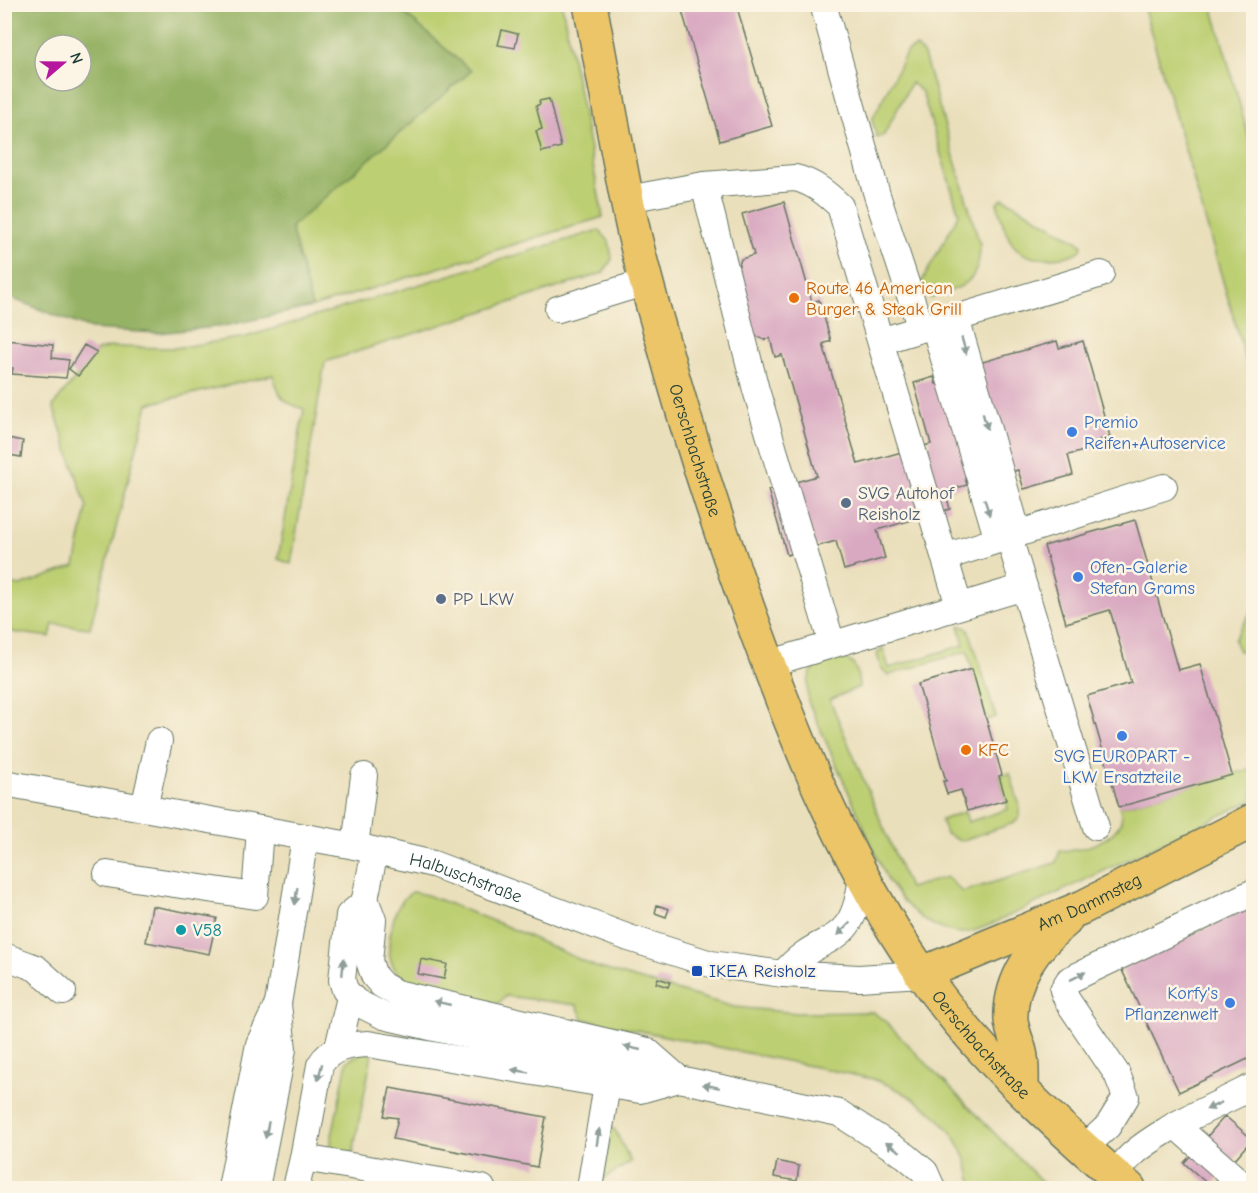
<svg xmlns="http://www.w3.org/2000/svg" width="1258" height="1193" viewBox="0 0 1258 1193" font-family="'Comic Neue',sans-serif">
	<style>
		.green { fill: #bdcf73; stroke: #6e8654; stroke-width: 1.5 }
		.forest { fill: #96b265; stroke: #5a784c; stroke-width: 1.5; fill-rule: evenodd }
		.building { fill: #d9a9c1 }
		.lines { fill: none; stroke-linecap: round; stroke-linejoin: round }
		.minor-casing { stroke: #667663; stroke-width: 28 }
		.major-casing { stroke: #667663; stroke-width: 36 }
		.minor { stroke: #fff; stroke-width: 26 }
		.major { stroke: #ecc569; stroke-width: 33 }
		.oneway { fill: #8f9e9a }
		.food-dot { fill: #e8710a; stroke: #fcf5e5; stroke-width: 2 }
		.shop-dot { fill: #3f7fe0; stroke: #fcf5e5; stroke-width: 2 }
		.service-dot { fill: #5c6f8a; stroke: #fcf5e5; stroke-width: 2 }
		.culture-dot { fill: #0f9aa8; stroke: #fcf5e5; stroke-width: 2 }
		.transit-dot { fill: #1a4fb4; stroke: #fcf5e5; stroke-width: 2 }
		.labels { text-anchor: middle; stroke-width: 5; stroke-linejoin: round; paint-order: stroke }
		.food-label { font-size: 18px; fill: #c56008; stroke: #fcf5e5; text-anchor: start }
		.shop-label { font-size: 18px; fill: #366cbe; stroke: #fcf5e5; text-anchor: start }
		.street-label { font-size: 18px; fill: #1f3d34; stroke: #fcf5e5 }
		.service-label { font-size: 18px; fill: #4e5e75; stroke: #fcf5e5; text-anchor: start }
		.culture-label { font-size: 18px; fill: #0d838f; stroke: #fcf5e5; text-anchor: start }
		.transit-label { font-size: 18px; fill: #164399; stroke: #fcf5e5; text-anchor: start }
	</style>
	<rect width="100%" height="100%" fill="#fcf5e5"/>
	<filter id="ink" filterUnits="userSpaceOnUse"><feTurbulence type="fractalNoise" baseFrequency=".0167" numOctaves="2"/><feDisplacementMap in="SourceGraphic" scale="12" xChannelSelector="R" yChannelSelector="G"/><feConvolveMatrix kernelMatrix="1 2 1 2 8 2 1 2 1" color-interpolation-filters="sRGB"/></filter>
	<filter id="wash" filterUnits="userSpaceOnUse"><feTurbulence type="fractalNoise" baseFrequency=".008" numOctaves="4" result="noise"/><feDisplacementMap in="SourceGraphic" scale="24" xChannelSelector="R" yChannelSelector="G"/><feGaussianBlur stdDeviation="1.35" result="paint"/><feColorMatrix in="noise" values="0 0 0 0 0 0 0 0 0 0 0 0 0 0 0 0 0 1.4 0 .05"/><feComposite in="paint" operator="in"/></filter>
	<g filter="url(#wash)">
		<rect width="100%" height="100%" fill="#eadfbb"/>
		<path class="green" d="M 395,5 L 562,5 L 603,217 L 312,307 L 291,227 L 471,71 Z
			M 1143,5 L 1212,5 L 1253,152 L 1253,385 Z
			M 917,47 L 924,55 L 980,245 C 980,284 962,287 931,298 L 922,292 L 921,283 L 959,214 L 922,92 L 911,83 L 884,135 L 877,138 L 872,120 L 907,51 Z
			M 1003,198 L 1082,244 L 1081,250 C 1071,257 1061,257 1049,258 C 1012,262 1005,233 997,203 Z
			M 599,230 L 609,241 L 612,259 L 603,273 L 325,362 L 291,564 L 278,559 L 304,409 C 281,402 279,396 273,375 L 148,404 L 90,628 L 53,624 L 50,637 L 5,631 L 5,583 L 20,586 L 75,566 L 87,507 L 53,406 L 98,350 L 111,347 L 175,348 L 246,337 Z
			M 1253,608 L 1253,650 L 1239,651 L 1234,640 Z
			M 959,625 L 967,628 L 971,636 L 996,717 L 986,720 L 967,651 L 889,675 L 881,668 L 877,654 L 883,648 L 889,668 L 964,645 Z
			M 843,658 C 857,662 858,674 859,687 L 830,700 L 909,888 L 947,877 L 962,892 L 1056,863 L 1060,850 C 1080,854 1134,834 1119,807 L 1253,768 L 1253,800 L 990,925 C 981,928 971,933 962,933 C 928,931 903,905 887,879 L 808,701 C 805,667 813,667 843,658 Z
			M 1010,773 L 1020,807 L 1020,817 L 1014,823 L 960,841 L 946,834 L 941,820 L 965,812 L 968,822 L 1008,809 L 999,776 Z
			M 412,892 L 427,895 L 508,927 L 596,967 L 734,1007 L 797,1013 L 873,1012 L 886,1022 L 1048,1188 L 973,1188 C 971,1178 969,1167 965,1157 C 949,1118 910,1092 873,1079 L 583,1019 L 577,1005 L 506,996 L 499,1003 C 456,995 379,998 390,936 C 394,917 395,904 412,892 Z
			M 363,1052 L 372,1054 L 353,1153 L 334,1151 L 330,1146 L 347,1061 Z
			M 611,1128 L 615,1130 L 631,1162 L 603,1179 Z"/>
		<path class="forest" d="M 4,5 L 395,5 L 471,71 L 291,227 L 312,307 L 224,326 L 158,333 L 91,329 L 5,296 ZM 45,45 L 81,45 L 81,81 L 45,81 Z"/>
		<g id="blocks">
			<path class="building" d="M 680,4 L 736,4 L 772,126 L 720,141 Z
				M 502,30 L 518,34 L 515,48 L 498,45 Z
				M 549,99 L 561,147 L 542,152 L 536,131 L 542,129 L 536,106 L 540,104 L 539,101 Z
				M 784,202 L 812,302 L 819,300 L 831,341 L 823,344 L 858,464 L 931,444 L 914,383 L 934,377 L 936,384 L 981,371 L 979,363 L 1057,341 L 1059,348 L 1083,341 L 1110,437 L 1086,444 L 1088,450 L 1068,455 L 1073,475 L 1024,489 L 1018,470 L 1011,472 L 1009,466 L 965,478 L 967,485 L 945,491 L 950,509 L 877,530 L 885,558 L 844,570 L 836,541 L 787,555 L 768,490 L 817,476 L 782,355 L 775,357 L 770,338 L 764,340 L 755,335 L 738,268 L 741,259 L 754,255 L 742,214 Z
				M 6,340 L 53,345 L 52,358 L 69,360 L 66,378 L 12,374 L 13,368 L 4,366 Z
				M 84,345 L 97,352 L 78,376 L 69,369 Z
				M 8,438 L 23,441 L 21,457 L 4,454 L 4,442 L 8,442 Z
				M 1135,520 L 1178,670 L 1200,664 L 1232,775 L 1119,807 L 1087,696 L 1131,683 L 1110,610 L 1066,623 L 1044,546 Z
				M 972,669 L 1002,775 L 999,776 L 1006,800 L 967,811 L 961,790 L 947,794 L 943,781 L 946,781 L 918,684 Z
				M 657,905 L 669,909 L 666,917 L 655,913 Z
				M 1254,905 L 1254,1056 L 1179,1092 L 1121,968 Z
				M 152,906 L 217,918 L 209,954 L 146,942 Z
				M 421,959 L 447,964 L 444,979 L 418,974 Z
				M 658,978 L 670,982 L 668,987 L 656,983 Z
				M 390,1088 L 546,1117 L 537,1167 L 393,1139 L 398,1118 L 384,1116 Z
				M 1225,1116 L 1252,1139 L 1211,1187 L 1184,1163 Z
				M 777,1161 L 799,1166 L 797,1181 L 774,1177 Z"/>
		</g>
	</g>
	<g filter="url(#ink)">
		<use href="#blocks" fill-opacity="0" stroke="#667663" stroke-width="1.5"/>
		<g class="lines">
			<g class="minor-casing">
				<g id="minor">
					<path d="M 823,4 L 877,195 L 921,329"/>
					<path d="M 704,185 L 756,390 L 832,644"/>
					<path d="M 627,199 L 704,185 L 795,178 C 813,182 826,193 840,206 L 959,606"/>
					<path d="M 558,309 L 646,282"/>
					<path d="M 956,318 L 1018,534"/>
					<path d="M 934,325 L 998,540"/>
					<path d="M 881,341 L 1101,274"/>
					<path d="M 1009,537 L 1096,827"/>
					<path d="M 945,557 L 1164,487"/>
					<path d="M 768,664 L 1024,587"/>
					<path id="s1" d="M 4,783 L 355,846 L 433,864 L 629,938 L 711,964 L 783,974 L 859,978 L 921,974"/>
					<path d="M 144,808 L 159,741"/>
					<path d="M 355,846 L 364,776"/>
					<path d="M 375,851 L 365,899 L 373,920 L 369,961 L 374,976 L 382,985 L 396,993 L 647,1051 L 679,1079"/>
					<path d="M 107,874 L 255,896 L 260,829"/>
					<path d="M 366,901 L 349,915 L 342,980 L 345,990 L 356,1002 L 384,1016 L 435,1028 L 676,1078"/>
					<path d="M 4,956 L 36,968 L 63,992"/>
					<path d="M 783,974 C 822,927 853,955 862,876"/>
					<path d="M 338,1048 L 350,997"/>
					<path d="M 1175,1125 L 1254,1086"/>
					<path d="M 1084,1148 L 1108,1126 L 1126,1097 L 1117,1074 L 1067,1000 L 1063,990 L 1069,980 L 1254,892"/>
					<path d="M 231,1188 L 259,1044 L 278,1004"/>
					<path d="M 256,1188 L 283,1049 L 278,1004 L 305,838"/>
					<path d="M 296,1188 L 303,1158"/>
					<path d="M 482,1188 L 303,1158 L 320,1065 C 331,1047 348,1045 368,1044 L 640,1090 L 679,1079 L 839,1113 L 906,1156 L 925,1172 L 932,1188"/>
					<path d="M 590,1188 L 607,1085"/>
					<path d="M 1115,1188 C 1115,1158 1152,1140 1175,1125 L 1246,1188"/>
				</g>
			</g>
			<g class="major-casing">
				<g id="major">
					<path id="s2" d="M 590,4 C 603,74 616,145 630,215 C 638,254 649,293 660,331 C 688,435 721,536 758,636 C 801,753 850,870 921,972 C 977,1054 1055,1124 1129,1188"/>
					<path id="s3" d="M 921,974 L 1083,907 L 1254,820"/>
					<path d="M 1022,1089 C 1022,1077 1023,1063 1020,1052 C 1017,1041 1012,1031 1011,1020 C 1009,980 1035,945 1065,921"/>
				</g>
			</g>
			<use href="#minor" class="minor"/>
			<use href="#major" class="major"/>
		</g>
		<defs><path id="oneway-solid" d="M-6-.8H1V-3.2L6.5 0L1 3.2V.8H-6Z" transform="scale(1.5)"/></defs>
		<g class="oneway">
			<use href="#oneway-solid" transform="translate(964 346) rotate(74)"/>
			<use href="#oneway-solid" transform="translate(985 421) rotate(74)"/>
			<use href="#oneway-solid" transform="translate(987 507) rotate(72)"/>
			<use href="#oneway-solid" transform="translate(296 896) rotate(99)"/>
			<use href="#oneway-solid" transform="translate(844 929) rotate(135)"/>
			<use href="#oneway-solid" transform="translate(343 967) rotate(-85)"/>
			<use href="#oneway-solid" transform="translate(1078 976) rotate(-27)"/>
			<use href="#oneway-solid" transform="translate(442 1003) rotate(-167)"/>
			<use href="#oneway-solid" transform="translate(632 1048) rotate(-167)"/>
			<use href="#oneway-solid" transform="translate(520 1071) rotate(-171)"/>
			<use href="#oneway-solid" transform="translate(320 1072) rotate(104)"/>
			<use href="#oneway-solid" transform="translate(711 1086) rotate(-168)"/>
			<use href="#oneway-solid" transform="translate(1214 1106) rotate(154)"/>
			<use href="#oneway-solid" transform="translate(267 1130) rotate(101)"/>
			<use href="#oneway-solid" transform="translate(598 1137) rotate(-81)"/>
			<use href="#oneway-solid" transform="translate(893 1147) rotate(-148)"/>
		</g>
	</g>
	<g class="food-dot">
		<circle cx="794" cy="298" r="6"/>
		<circle cx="966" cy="750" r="6"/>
	</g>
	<g class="shop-dot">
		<circle cx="1072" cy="432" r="6"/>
		<circle cx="1078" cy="577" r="6"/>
		<circle cx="1122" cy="736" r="6"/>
		<circle cx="1230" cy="1003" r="6"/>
	</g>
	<g class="service-dot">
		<circle cx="846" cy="503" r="6"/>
		<circle cx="441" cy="599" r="6"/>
	</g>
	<circle class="culture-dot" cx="181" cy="930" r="6"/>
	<rect class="transit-dot" x="691" y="965" width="12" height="12" rx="3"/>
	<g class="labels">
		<g class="food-label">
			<text x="806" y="294">Route 46 American<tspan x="806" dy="21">Burger &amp; Steak Grill</tspan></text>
			<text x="978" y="756">KFC</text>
		</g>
		<g class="shop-label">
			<text x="1084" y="428">Premio<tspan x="1084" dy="21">Reifen+Autoservice</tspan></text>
			<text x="1090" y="573">Ofen-Galerie<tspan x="1090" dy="21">Stefan Grams</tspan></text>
			<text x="1122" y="762" text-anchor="middle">SVG EUROPART -<tspan x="1122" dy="21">LKW Ersatzteile</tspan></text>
			<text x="1218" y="999" text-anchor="end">Korfy's<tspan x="1218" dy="21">Pflanzenwelt</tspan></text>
		</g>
		<g class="street-label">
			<text dy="6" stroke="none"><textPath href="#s2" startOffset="459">Oerschbachstraße</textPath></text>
			<text dy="6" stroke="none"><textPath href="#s1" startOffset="472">Halbuschstraße</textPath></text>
			<text dy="6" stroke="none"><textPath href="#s3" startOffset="183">Am Dammsteg</textPath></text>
			<text dy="6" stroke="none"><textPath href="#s2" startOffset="1124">Oerschbachstraße</textPath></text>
		</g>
		<g class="service-label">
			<text x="858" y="499">SVG Autohof<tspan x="858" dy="21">Reisholz</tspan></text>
			<text x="453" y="605">PP LKW</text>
		</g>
		<g class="culture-label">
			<text x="193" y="936">V58</text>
		</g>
		<g class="transit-label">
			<text x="709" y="977">IKEA Reisholz</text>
		</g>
	</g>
	<rect width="1258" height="1193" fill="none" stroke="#fcf5e5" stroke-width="24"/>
	<g transform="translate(63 63) rotate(70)"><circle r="28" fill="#fcf5e5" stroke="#a4ab9e" stroke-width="1.5"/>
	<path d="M0-4.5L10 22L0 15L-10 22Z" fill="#b5179e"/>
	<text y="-9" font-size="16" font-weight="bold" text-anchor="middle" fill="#1f3d34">N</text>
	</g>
</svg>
